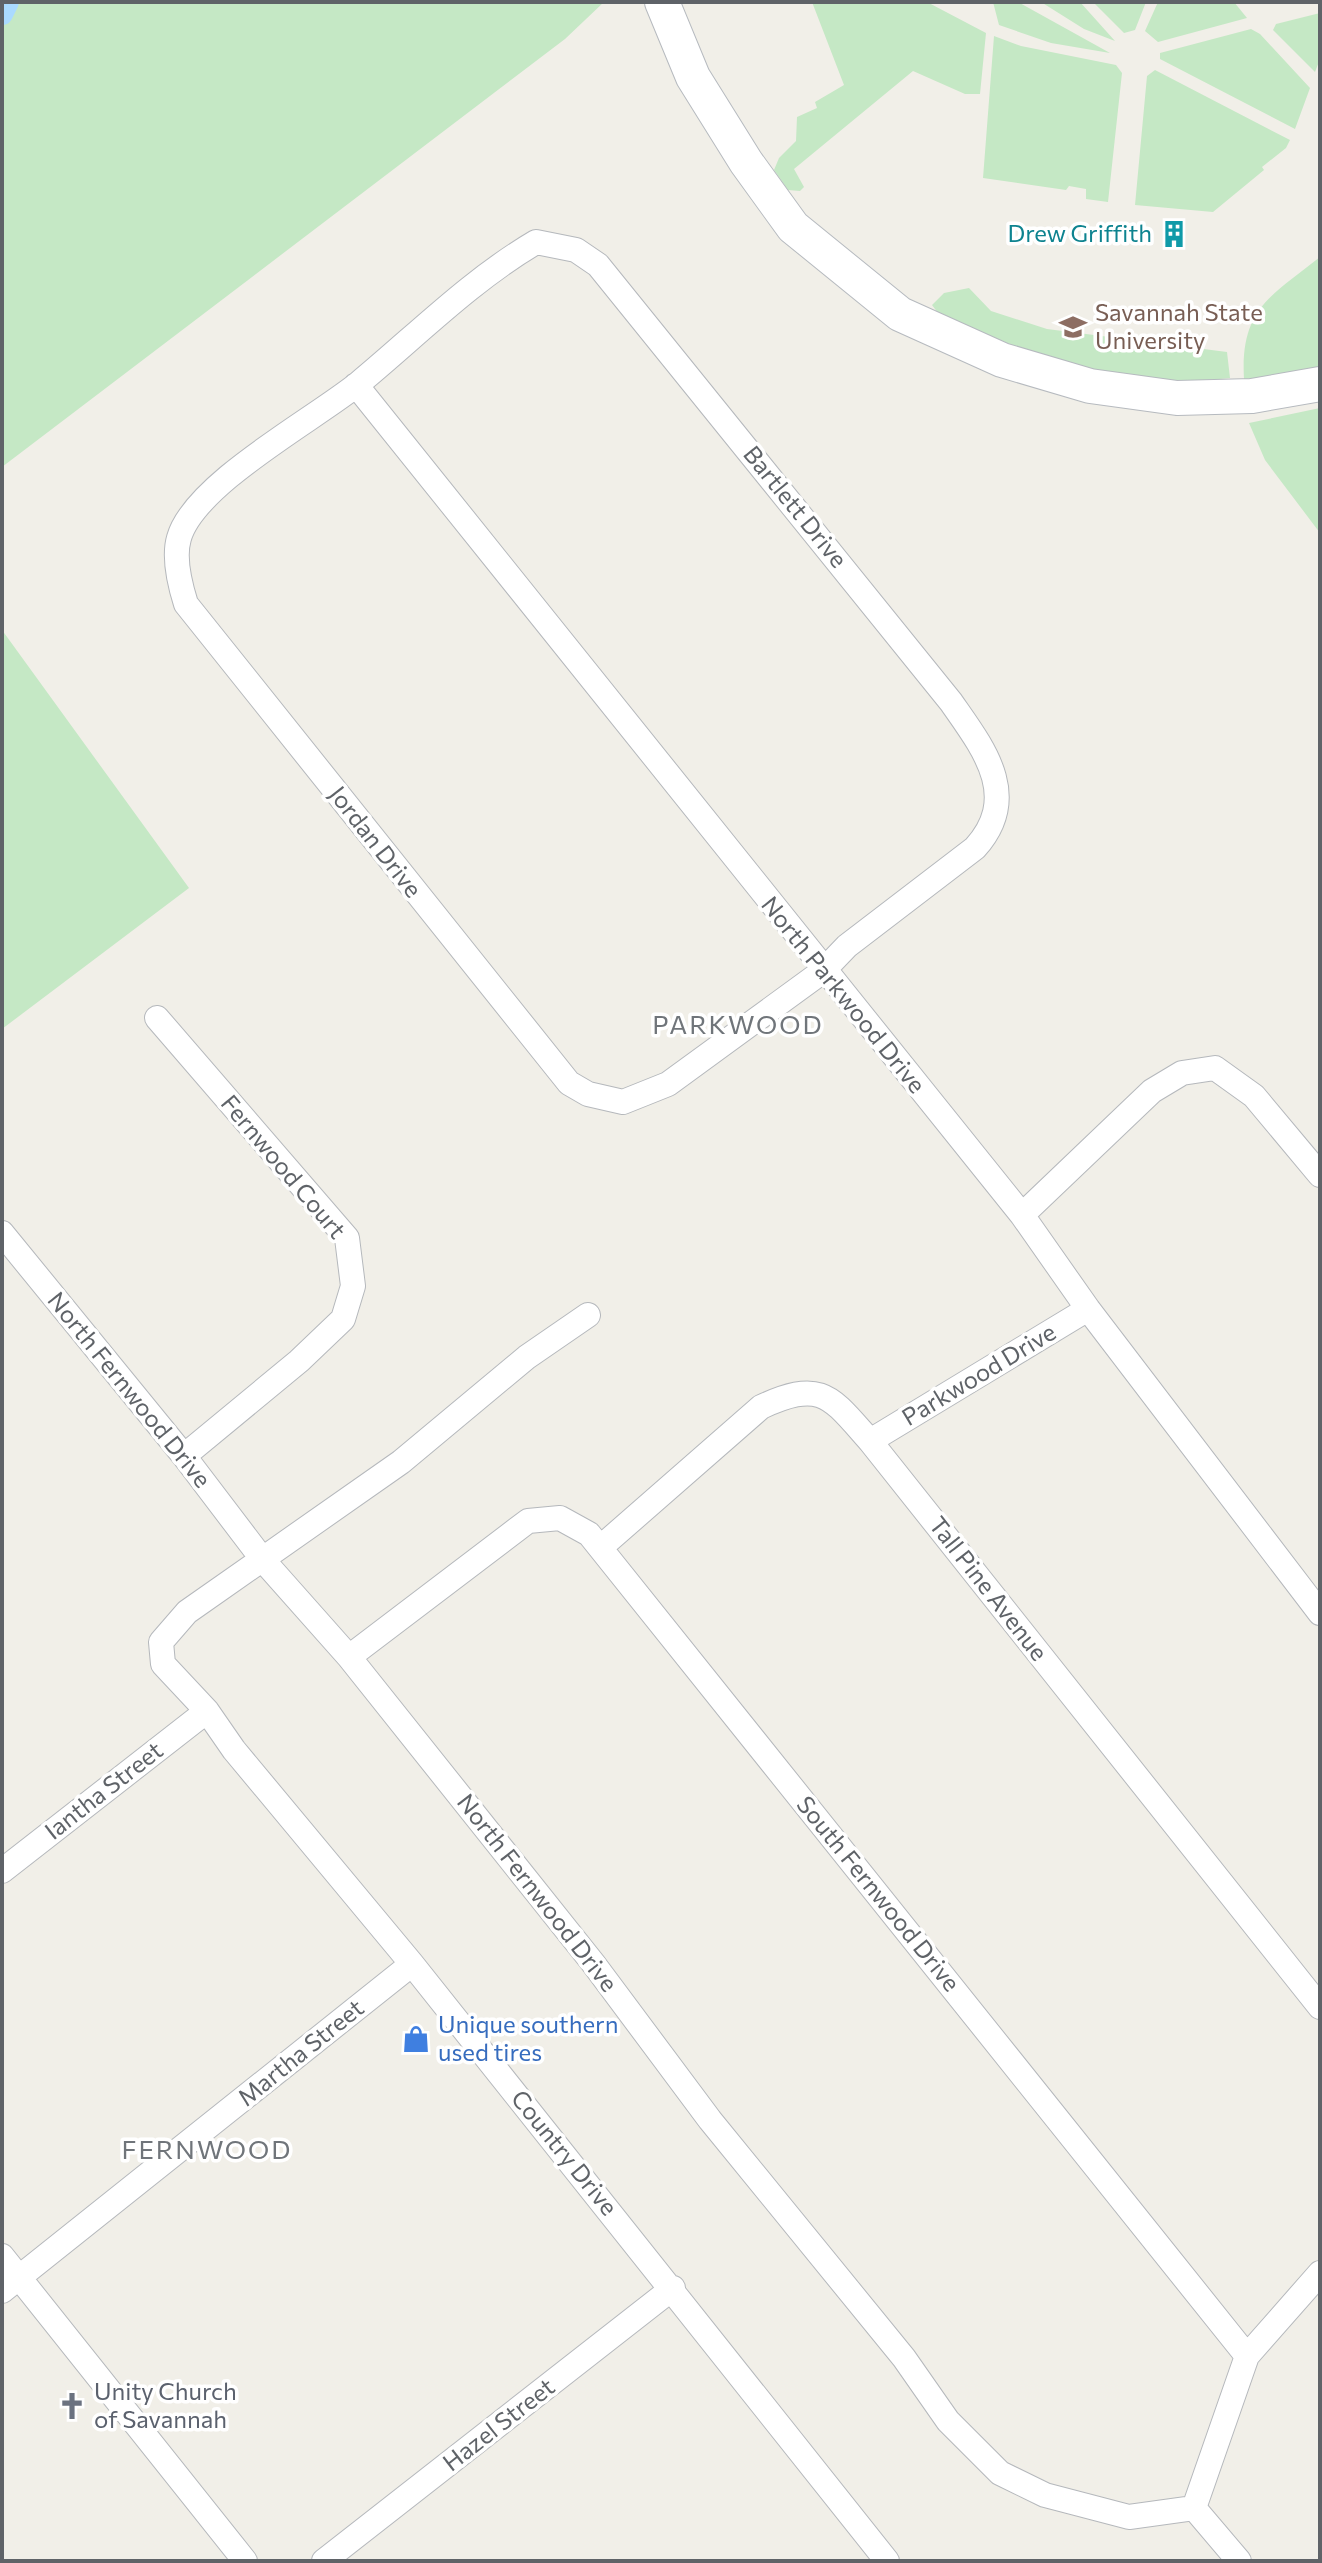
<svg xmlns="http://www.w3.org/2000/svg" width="1322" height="2563" viewBox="0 0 1322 2563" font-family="Commissioner,sans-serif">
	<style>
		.green { fill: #c5e8c5 }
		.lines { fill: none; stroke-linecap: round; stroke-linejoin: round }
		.canal { stroke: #aadaff; stroke-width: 22 }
		.street-casing { stroke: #b5b8bc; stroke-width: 26 }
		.secondary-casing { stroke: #b6babf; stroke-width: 36 }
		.street { stroke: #fff; stroke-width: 24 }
		.secondary { stroke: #fff; stroke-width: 34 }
		.labels { text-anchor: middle; stroke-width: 7; stroke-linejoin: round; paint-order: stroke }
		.culture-label { font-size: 24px; fill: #0d838f; stroke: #fff; text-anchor: end }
		.education-label { font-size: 24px; fill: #785e54; stroke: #fff; text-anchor: start }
		.street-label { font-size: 24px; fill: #5f6368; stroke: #fff }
		.shop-label { font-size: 24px; fill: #366cbe; stroke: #fff; text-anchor: start }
		.worship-label { font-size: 24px; fill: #5b616d; stroke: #fff; text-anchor: start }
		.neighbourhood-label { font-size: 26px; letter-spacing: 2px; fill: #70757a; stroke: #fff }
	</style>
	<rect width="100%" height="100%" fill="#f1efe8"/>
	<path class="green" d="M 2,2 L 604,2 L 565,39 L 2,467 Z
		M 812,2 L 927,2 L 986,33 L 980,94 L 965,94 L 913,71 L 794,169 L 804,187 L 800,191 L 788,190 L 774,170 L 779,158 L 796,141 L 797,117 L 817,108 L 815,102 L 844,85 Z
		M 993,2 L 1018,2 L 1110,53 L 1051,43 L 999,25 Z
		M 1041,2 L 1080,2 L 1115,41 L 1084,29 Z
		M 1093,2 L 1146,2 L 1135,30 L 1124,33 Z
		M 1158,2 L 1234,2 L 1247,18 L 1158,42 L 1145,31 Z
		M 1320,13 L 1320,59 L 1315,72 L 1273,30 L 1276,24 Z
		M 1251,29 L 1260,34 L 1310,88 L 1295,129 L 1160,59 L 1160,53 Z
		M 994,36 L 1021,46 L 1116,65 L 1122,73 L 1108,202 L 1086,199 L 1086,189 L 1069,186 L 1066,190 L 983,178 Z
		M 1155,70 L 1290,140 L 1286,148 L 1262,167 L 1264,170 L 1213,212 L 1135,205 L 1147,76 Z
		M 1320,257 L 1320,371 L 1295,376 L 1244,379 C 1240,309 1271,296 1320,257 Z
		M 969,288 L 991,311 L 1047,329 L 1227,352 L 1230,378 C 1179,384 1115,378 1065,364 C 1022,352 979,330 938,313 L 932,305 L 944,293 Z
		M 1320,408 L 1320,533 L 1265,460 L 1249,423 Z
		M 2,630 L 189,888 L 2,1029 Z"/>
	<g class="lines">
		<path class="canal" d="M 2,14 L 8,2"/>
		<g class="street-casing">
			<path id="street" d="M 536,242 L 576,250 L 598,265 L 951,702 C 983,748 1022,796 975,848 L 847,946 L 823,971 L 668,1084 L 623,1102 L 588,1094 L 569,1083 L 186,604 C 180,585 173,558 179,538 C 194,484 315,419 359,383 C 417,335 470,281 536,242 Z
				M 356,385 L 1022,1215 L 1088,1309 L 1320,1613
				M 157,1018 L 347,1238 L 353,1286 L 343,1319 L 299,1361 L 184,1456
				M 1022,1215 L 1152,1091 L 1182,1073 L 1215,1068 L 1254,1096 L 1320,1175
				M 2,1233 L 184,1456 L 263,1560 L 349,1657 L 593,1963 L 710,2120 L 904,2358 L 948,2421 L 1000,2473 L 1045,2495 L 1129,2517 L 1194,2508
				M 588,1315 L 527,1357 L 401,1462 L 187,1612 L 161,1642 L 163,1664 L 207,1711 L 234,1750 L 412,1964 L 887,2561
				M 870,1441 L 1088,1309
				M 601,1547 L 761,1407 C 822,1379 830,1396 870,1441 L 1320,2007
				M 349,1657 L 528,1521 L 560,1518 L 589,1534 L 1247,2356
				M 2,1871 L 207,1711
				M 2,2256 L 245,2561
				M 2,2291 L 412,1964
				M 1194,2508 L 1247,2356 L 1320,2273
				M 1194,2508 L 1239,2561
				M 324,2561 L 673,2288"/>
		</g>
		<g class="secondary-casing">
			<path id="secondary" d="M 662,2 L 693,77 L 746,162 L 793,227 L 900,314 L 1002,360 L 1090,386 L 1177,398 L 1252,396 L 1320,384"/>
		</g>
		<use href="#street" class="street"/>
		<use href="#secondary" class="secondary"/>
	</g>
	<defs>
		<g id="building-bare" transform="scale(2.16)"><path d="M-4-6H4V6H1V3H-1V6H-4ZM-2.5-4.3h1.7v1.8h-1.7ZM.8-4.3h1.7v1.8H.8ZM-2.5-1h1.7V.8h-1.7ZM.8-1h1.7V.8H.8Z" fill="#0f9aa8" stroke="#fff" stroke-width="2.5" paint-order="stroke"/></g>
		<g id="university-bare" transform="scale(2.16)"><path d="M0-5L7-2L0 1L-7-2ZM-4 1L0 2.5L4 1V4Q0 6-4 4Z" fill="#8d6e63" stroke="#fff" stroke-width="2.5" paint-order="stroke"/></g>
		<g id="shop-bare" transform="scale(2.16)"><path d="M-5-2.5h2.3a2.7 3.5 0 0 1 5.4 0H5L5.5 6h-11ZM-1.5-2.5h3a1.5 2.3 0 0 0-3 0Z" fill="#3f7fe0" stroke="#fff" stroke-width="2.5" paint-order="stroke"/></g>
		<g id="church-bare" transform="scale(2.16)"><path d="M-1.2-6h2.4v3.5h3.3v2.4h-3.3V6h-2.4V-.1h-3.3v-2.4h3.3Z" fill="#6b7280" stroke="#fff" stroke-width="2.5" paint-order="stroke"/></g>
	</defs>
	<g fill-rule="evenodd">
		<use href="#building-bare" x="1174" y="234"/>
		<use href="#university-bare" x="1073" y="327"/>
		<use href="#shop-bare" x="416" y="2039"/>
		<use href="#church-bare" x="72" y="2406"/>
	</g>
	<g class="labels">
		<g class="culture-label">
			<text x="1152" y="242">Drew Griffith</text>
		</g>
		<g class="education-label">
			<text x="1095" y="321">Savannah State<tspan x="1095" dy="28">University</tspan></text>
		</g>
		<g class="street-label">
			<text transform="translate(795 507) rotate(51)" y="8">Bartlett Drive</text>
			<text transform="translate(375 842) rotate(52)" y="8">Jordan Drive</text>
			<text transform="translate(843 995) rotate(51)" y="8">North Parkwood Drive</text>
			<text transform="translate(283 1167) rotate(50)" y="8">Fernwood Court</text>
			<text transform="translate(979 1375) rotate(-31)" y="8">Parkwood Drive</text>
			<text transform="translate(129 1390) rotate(51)" y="8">North Fernwood Drive</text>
			<text transform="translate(988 1589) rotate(52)" y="8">Tall Pine Avenue</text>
			<text transform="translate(104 1791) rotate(-38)" y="8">Iantha Street</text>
			<text transform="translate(537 1893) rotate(52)" y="8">North Fernwood Drive</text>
			<text transform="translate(878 1894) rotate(51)" y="8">South Fernwood Drive</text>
			<text transform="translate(301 2053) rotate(-39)" y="8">Martha Street</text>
			<text transform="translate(564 2153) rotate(51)" y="8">Country Drive</text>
			<text transform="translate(499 2425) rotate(-38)" y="8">Hazel Street</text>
		</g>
		<g class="shop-label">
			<text x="438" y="2033">Unique southern<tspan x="438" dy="28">used tires</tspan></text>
		</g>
		<g class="worship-label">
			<text x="94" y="2400">Unity Church<tspan x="94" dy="28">of Savannah</tspan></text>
		</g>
		<g class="neighbourhood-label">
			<text x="738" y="1034">PARKWOOD</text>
			<text x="207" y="2159">FERNWOOD</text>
		</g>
	</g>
	<rect width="1322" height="2563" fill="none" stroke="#5f6368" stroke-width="8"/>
</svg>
